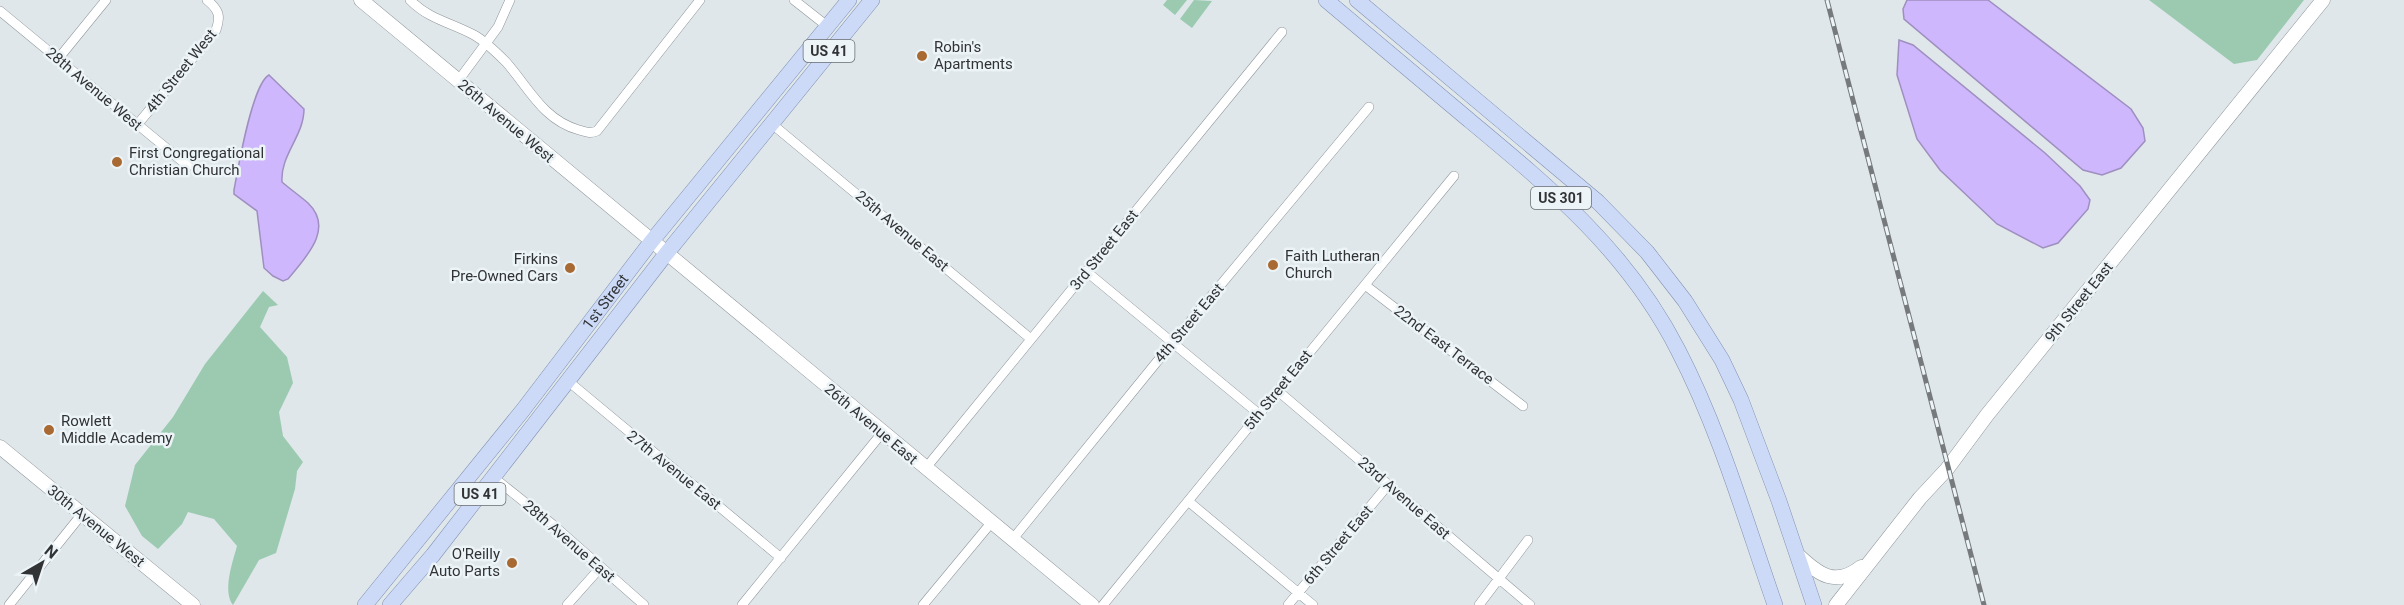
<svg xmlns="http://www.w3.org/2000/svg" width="2404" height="605" viewBox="0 0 2404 605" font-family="Roboto,sans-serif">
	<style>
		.green { fill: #9bcab1 }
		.water { fill: #ceb7fc; stroke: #9f8fc0; stroke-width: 1.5 }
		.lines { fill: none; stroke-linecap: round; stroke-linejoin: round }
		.street-casing { stroke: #8f969a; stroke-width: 10 }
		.secondary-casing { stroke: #8f969a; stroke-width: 15 }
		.primary-casing { stroke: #8090b1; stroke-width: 16 }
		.street { stroke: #fff; stroke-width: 9 }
		.secondary { stroke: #fff; stroke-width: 14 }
		.primary { stroke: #ccdaf8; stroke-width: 15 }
		.rail-casing { stroke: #767a7d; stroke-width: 5 }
		.rail { stroke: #ecf4f8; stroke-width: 3; stroke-dasharray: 9; stroke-linecap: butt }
		.poi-dot { fill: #a96932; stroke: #ecf4f8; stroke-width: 2 }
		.labels { text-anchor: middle; stroke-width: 5; stroke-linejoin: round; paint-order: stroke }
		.shield { fill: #ecf4f8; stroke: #696d70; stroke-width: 1.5 }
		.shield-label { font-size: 14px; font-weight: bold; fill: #313335 }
		.poi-label { font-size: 15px; fill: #313335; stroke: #ecf4f8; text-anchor: start }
		.street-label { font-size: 15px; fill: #313335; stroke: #ecf4f8 }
	</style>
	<rect width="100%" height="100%" fill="#dfe7ea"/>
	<path class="green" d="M 1167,0 L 1187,0 L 1175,15 L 1163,5 Z
		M 1194,0 L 1212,1 L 1192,28 L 1180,19 Z
		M 2149,0 L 2304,0 L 2257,60 L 2234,64 Z
		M 263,291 L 278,305 L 269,307 L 260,327 L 287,357 L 293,383 L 279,412 L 283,436 L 303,462 L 297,471 L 295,489 L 276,553 L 259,560 L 233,605 C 222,591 233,561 237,546 L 214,519 L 188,512 L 182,524 L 158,549 L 142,536 L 125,506 L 135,465 L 173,417 L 205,364 Z"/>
	<path class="water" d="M 1907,0 L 1988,0 L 2131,109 L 2143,128 L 2145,141 L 2121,168 L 2102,175 L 2083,170 L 1904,19 L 1903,9 Z
		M 1899,40 L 1913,45 L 2045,153 L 2080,186 L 2090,200 L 2088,209 L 2058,243 L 2043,248 L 1997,224 L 1940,170 L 1917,139 L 1897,75 Z
		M 269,75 L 304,109 C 304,136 280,155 282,182 C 290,189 300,196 308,203 C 335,229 305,258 288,279 L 283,281 L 273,276 L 264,268 L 257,211 L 234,194 L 234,190 C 238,169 252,84 269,75 Z"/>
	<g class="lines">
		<g class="street-casing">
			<path id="street" d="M 410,0 C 430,20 450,22 474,35 C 485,41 497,53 506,62 C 529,88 543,120 579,130 C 586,132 590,134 597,131 L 700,0
				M 794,0 L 827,26
				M 0,11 L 188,166
				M 58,59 L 106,0
				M 458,81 L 498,27 L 510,0
				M 772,124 L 1031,339
				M 137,125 L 216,30 C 221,16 219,10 207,0
				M 1087,272 L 1259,414
				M 1365,285 L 1523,406
				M 568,381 L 781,558
				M 1278,391 L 1530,605
				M 925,469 L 1282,32
				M 493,477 L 552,524 L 644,605
				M 1188,501 L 1313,605
				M 1012,540 L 1173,342 L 1369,107
				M 9,605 L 82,514
				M 567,605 L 600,568
				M 742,605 L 882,433
				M 923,605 L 991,523
				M 1103,605 L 1454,176
				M 1288,605 L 1388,485
				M 1479,605 L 1528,540"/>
		</g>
		<g class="secondary-casing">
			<path id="secondary" d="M 361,0 L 1092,605
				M 0,447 L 193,605
				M 1799,556 C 1819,575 1836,587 1861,567
				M 1836,605 L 1920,498 L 1947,469 L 1987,415 L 2323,0"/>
		</g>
		<g class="primary-casing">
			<g id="primary">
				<path d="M 1326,0 C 1374,40 1422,80 1469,120 C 1552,189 1628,252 1678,350 C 1720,431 1745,519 1775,605"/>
				<path d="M 1357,0 L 1598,202 L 1647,252 L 1685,301 L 1722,360 L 1741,400 L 1779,501 L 1814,605"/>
				<path id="s1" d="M 365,605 L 523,410 L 651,242 L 849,0"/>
				<path d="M 390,605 L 433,555 L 666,254 L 872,0"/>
			</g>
		</g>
		<use href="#street" class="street"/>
		<use href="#secondary" class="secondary"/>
		<use href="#primary" class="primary"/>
		<g class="rail-casing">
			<path id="rail" d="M 1827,0 L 1984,605"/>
		</g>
		<use href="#rail" class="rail"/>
	</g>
	<g class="poi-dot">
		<circle cx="922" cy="56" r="6"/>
		<circle cx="117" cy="162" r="6"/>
		<circle cx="1273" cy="265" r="6"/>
		<circle cx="570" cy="268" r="6"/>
		<circle cx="49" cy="430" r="6"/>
		<circle cx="512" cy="563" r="6"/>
	</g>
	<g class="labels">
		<g class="shield">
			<rect x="803.5" y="40" width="51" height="22" rx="4.5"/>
			<rect x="1531" y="187" width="60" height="22" rx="4.5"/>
			<rect x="454.5" y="483" width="51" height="22" rx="4.5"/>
		</g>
		<g class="shield-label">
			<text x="829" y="56">US 41</text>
			<text x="1561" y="203">US 301</text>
			<text x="480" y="499">US 41</text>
		</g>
		<g class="poi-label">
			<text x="934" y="52">Robin's<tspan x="934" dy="17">Apartments</tspan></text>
			<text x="129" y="158">First Congregational<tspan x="129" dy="17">Christian Church</tspan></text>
			<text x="1285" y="261">Faith Lutheran<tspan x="1285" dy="17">Church</tspan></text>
			<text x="558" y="264" text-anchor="end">Firkins<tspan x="558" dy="17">Pre-Owned Cars</tspan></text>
			<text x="61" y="426">Rowlett<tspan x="61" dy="17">Middle Academy</tspan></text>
			<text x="500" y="559" text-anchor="end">O'Reilly<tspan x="500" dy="17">Auto Parts</tspan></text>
		</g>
		<g class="street-label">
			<text transform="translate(181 71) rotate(-51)" y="5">4th Street West</text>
			<text transform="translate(94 89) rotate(40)" y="5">28th Avenue West</text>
			<text transform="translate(506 121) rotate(40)" y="5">26th Avenue West</text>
			<text transform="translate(902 231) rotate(40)" y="5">25th Avenue East</text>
			<text transform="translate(1104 250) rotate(-51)" y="5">3rd Street East</text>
			<text dy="5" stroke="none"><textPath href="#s1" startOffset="387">1st Street</textPath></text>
			<text transform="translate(2079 302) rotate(-51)" y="5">9th Street East</text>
			<text transform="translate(1189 323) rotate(-50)" y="5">4th Street East</text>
			<text transform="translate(1444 345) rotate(37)" y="5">22nd East Terrace</text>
			<text transform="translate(1278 390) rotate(-51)" y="5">5th Street East</text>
			<text transform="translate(871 424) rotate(40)" y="5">26th Avenue East</text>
			<text transform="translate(674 470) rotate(39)" y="5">27th Avenue East</text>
			<text transform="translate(1404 498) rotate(41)" y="5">23rd Avenue East</text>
			<text transform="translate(96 526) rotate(39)" y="5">30th Avenue West</text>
			<text transform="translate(569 541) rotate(41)" y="5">28th Avenue East</text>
			<text transform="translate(1338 545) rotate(-50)" y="5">6th Street East</text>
		</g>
	</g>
	<g transform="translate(42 563) rotate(39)" stroke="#ecf4f8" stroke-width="4.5" paint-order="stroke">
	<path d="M0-4.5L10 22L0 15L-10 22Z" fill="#313335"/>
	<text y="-9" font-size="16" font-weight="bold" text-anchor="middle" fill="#313335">N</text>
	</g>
</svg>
